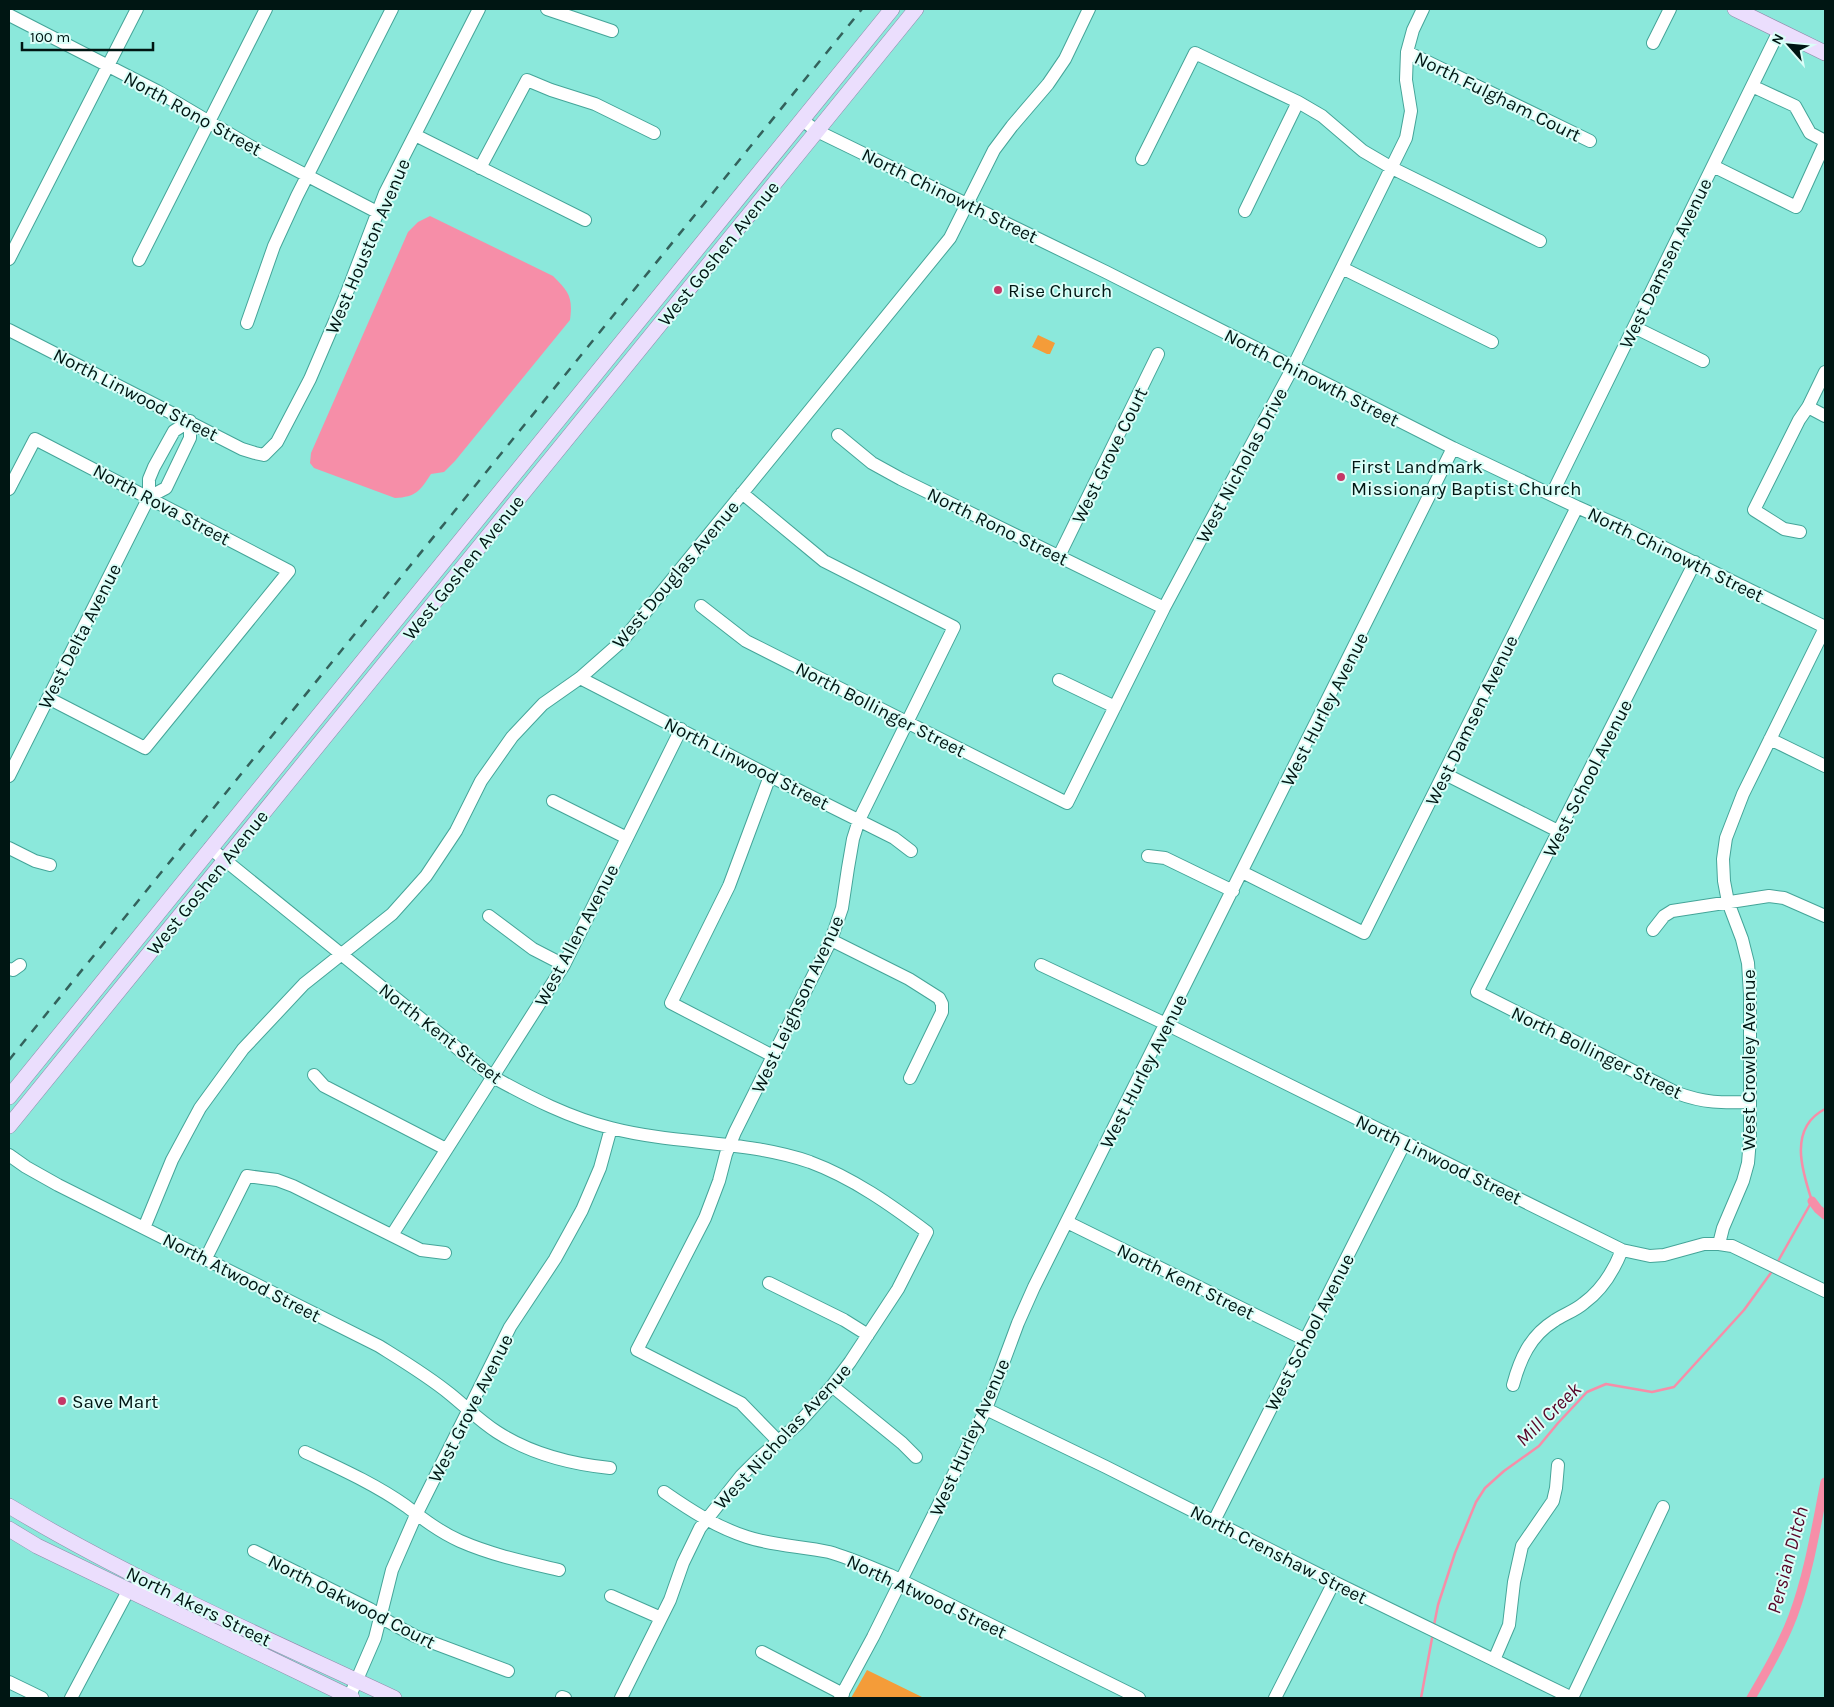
<svg xmlns="http://www.w3.org/2000/svg" width="1834" height="1707" viewBox="0 0 1834 1707" font-family="Karla,sans-serif">
	<style>
		.green { fill: #f49c39 }
		.water { fill: #f68ea8 }
		.lines { fill: none; stroke-linecap: round; stroke-linejoin: round }
		.stream { stroke: #f68ea8; stroke-width: 2.5 }
		.canal { stroke: #f68ea8; stroke-width: 9 }
		.minor-casing { stroke: #45a599; stroke-width: 14 }
		.major-casing { stroke: #908aaa; stroke-width: 16 }
		.minor { stroke: #fff; stroke-width: 12 }
		.major { stroke: #ebdefd; stroke-width: 15 }
		.rail { stroke: #33625c; stroke-width: 2.5; stroke-dasharray: 9 9; stroke-linecap: butt }
		.poi-dot { fill: #c53868; stroke: #dbfef8; stroke-width: 2 }
		.labels { text-anchor: middle; stroke-width: 4; stroke-linejoin: round; paint-order: stroke }
		.street-label { font-size: 19px; fill: #001613; stroke: #dbfef8 }
		.poi-label { font-size: 19px; fill: #001613; stroke: #dbfef8; text-anchor: start }
		.water-label { font-size: 20px; font-style: italic; fill: #580527; stroke: #dbfef8 }
	</style>
	<rect width="100%" height="100%" fill="#8be8db"/>
	<path class="green" d="M 1038,335 L 1055,343 L 1050,354 L 1047,354 L 1032,347 Z
		M 867,1670 L 924,1698 L 851,1698 Z"/>
	<path class="water" d="M 430,216 L 553,276 C 569,292 573,297 570,320 L 455,461 L 444,472 L 431,474 C 420,491 416,497 395,498 L 314,468 L 310,463 L 311,453 L 408,232 L 418,222 Z"/>
	<g class="lines">
		<path class="stream" d="M 1777,1263 L 1812,1201 C 1802,1171 1788,1128 1825,1109
			M 1434,1625 L 1438,1605 L 1455,1553 L 1476,1502 L 1485,1488 L 1504,1471 L 1539,1446 L 1558,1423 L 1587,1392 L 1606,1384 L 1652,1392 L 1674,1387 L 1744,1310 L 1773,1270
			M 1421,1698 L 1433,1633"/>
		<path class="canal" d="M 1812,1201 L 1818,1209 L 1825,1215
			M 1751,1698 C 1766,1672 1782,1645 1793,1616 C 1809,1573 1816,1527 1825,1482"/>
		<g class="minor-casing">
			<path id="minor" d="M 547,9 L 612,31
				M 9,15 L 157,91 L 250,146 L 377,212
				M 1653,43 L 1670,9
				M 1407,52 L 1590,141
				M 1752,86 L 1795,106 L 1810,133 L 1825,141
				M 802,120 L 817,131 L 1106,272 L 1453,448 L 1577,507 L 1622,527 L 1825,627
				M 415,135 L 585,220
				M 1142,159 L 1195,53 L 1298,102 L 1322,116 L 1363,151 L 1392,168 L 1540,241
				M 1713,166 L 1796,207 L 1825,143
				M 480,168 L 527,80 L 551,90 L 595,104 L 654,133
				M 1245,211 L 1298,102
				M 9,259 L 137,9
				M 139,260 L 266,9
				M 1342,268 L 1492,342
				M 247,323 L 274,246 L 297,196 L 392,9
				M 1634,327 L 1703,361
				M 9,330 L 242,449 L 255,453 L 264,455 L 277,442 L 310,379 L 346,295 L 385,193 L 479,9
				M 1808,407 L 1825,416
				M 838,435 L 872,463 L 901,479 L 1164,608
				M 9,489 L 35,439 L 289,571 L 145,748 L 48,698
				M 742,493 L 824,561 L 954,627 L 859,820 L 853,839 L 848,868 L 842,908 L 831,940 L 735,1132 L 726,1154 L 719,1181 L 705,1218 L 637,1350 L 741,1403 L 778,1441
				M 1552,494 L 1779,31
				M 149,497 L 166,488 L 190,438 L 190,421
				M 1800,532 L 1784,529 L 1754,510 L 1799,420 L 1808,407 L 1825,372
				M 1059,556 L 1158,354
				M 1695,562 L 1477,992 L 1677,1093 C 1704,1103 1722,1103 1750,1102
				M 701,606 L 746,641 L 1067,803 L 1164,608 L 1293,367 L 1406,138 L 1411,111 L 1406,80 L 1407,52 L 1413,30 L 1423,9
				M 580,678 L 770,776 L 894,838 L 911,851
				M 1059,680 L 1115,707
				M 1770,739 L 1825,766
				M 1445,774 L 1560,832
				M 9,776 L 149,497 L 149,479 L 154,467 L 174,431 L 190,421
				M 770,776 L 729,886 L 671,1003 L 773,1056
				M 553,801 L 627,838
				M 9,848 L 35,861 L 50,865
				M 210,848 L 493,1077 C 531,1098 570,1118 611,1128 C 677,1145 746,1140 810,1162 C 853,1178 891,1205 927,1232 L 898,1289 L 850,1362 L 832,1386 L 798,1424 L 759,1458 L 741,1476 L 700,1528 L 683,1563 L 670,1600 L 621,1698
				M 1148,856 L 1165,858 L 1233,891
				M 1242,872 L 1364,933 L 1577,507
				M 489,916 L 533,949 L 564,965
				M 1653,930 L 1664,916 L 1672,911 L 1769,896 L 1784,898 L 1825,916
				M 831,940 L 909,979 L 939,998 L 942,1004 L 942,1012 L 910,1078
				M 1041,965 L 1166,1024 L 1622,1250 L 1650,1256 L 1664,1255 L 1704,1244 L 1719,1244 L 1732,1246 L 1825,1291
				M 9,969 L 13,970 L 20,965
				M 314,1075 L 324,1086 L 446,1149
				M 9,1155 L 26,1167 L 58,1185 L 379,1346 C 403,1361 428,1376 450,1394 C 466,1407 480,1421 497,1432 C 531,1454 571,1464 610,1468
				M 1067,1222 L 1306,1340
				M 144,1228 L 172,1160 L 200,1108 L 243,1049 L 304,984 L 392,914 L 426,876 L 456,831 L 481,781 L 512,737 L 543,704 L 580,678 L 622,641 L 950,238 L 994,150 L 1012,126 L 1048,84 L 1065,59 L 1089,9
				M 392,1235 L 564,965 L 681,729
				M 1719,1244 L 1723,1228 L 1743,1181 L 1748,1163 L 1750,1139 L 1750,994 L 1748,963 L 1742,939 L 1728,902 L 1724,881 L 1723,859 L 1726,838 L 1743,794 L 1825,628
				M 205,1260 L 247,1176 L 277,1180 L 293,1186 L 421,1250 L 445,1253
				M 769,1283 L 844,1320 L 868,1335
				M 1513,1385 C 1520,1359 1530,1336 1554,1321 C 1564,1314 1575,1311 1584,1303 C 1602,1290 1614,1270 1622,1250
				M 832,1386 L 902,1443 L 916,1457
				M 986,1409 L 1106,1467 L 1334,1582 L 1572,1698
				M 305,1452 C 339,1468 375,1484 406,1506 C 423,1519 440,1532 460,1541 C 492,1555 525,1562 559,1570
				M 664,1492 C 690,1510 716,1527 747,1537 C 774,1546 802,1546 829,1552 C 850,1558 870,1567 890,1575 L 1139,1698
				M 1214,1521 L 1405,1142
				M 254,1551 L 370,1609 L 389,1622 L 415,1636 L 508,1671
				M 611,1596 L 661,1618
				M 762,1652 L 843,1694
				M 1494,1660 L 1509,1625 L 1514,1582 L 1522,1546 L 1553,1501 L 1556,1488 L 1558,1465
				M 9,1682 L 42,1698
				M 562,1697 L 565,1698
				M 71,1698 L 128,1591 C 143,1584 157,1595 171,1601
				M 349,1698 L 375,1638 L 392,1570 L 416,1515 L 510,1327 L 555,1259 L 582,1210 L 600,1168 L 611,1128
				M 840,1698 L 873,1637 L 986,1409 L 1018,1323 L 1034,1287 L 1453,448
				M 1275,1698 L 1334,1582
				M 1572,1698 L 1663,1507"/>
		</g>
		<g class="major-casing">
			<path id="major" d="M 1735,9 L 1825,53
				M 9,1097 L 892,9
				M 9,1126 L 916,9
				M 9,1506 C 132,1580 264,1637 394,1698
				M 9,1529 L 37,1546 L 352,1698"/>
		</g>
		<use href="#minor" class="minor"/>
		<use href="#major" class="major"/>
		<path class="rail" d="M 9,1060 L 862,9"/>
	</g>
	<g class="poi-dot">
		<circle cx="998" cy="290" r="5"/>
		<circle cx="1341" cy="477" r="5"/>
		<circle cx="62" cy="1401" r="5"/>
	</g>
	<g class="labels">
		<g class="street-label">
			<text transform="translate(1498 96) rotate(26)" y="7">North Fulgham Court</text>
			<text transform="translate(193 113) rotate(29)" y="7">North Rono Street</text>
			<text transform="translate(950 195) rotate(26)" y="7">North Chinowth Street</text>
			<text transform="translate(367 246) rotate(-67)" y="7">West Houston Avenue</text>
			<text transform="translate(718 253) rotate(-51)" y="7">West Goshen Avenue</text>
			<text transform="translate(1665 263) rotate(-64)" y="7">West Damsen Avenue</text>
			<text transform="translate(1312 377) rotate(27)" y="7">North Chinowth Street</text>
			<text transform="translate(136 394) rotate(27)" y="7">North Linwood Street</text>
			<text transform="translate(1109 455) rotate(-64)" y="7">West Grove Court</text>
			<text transform="translate(1241 465) rotate(-62)" y="7">West Nicholas Drive</text>
			<text transform="translate(162 504) rotate(28)" y="7">North Rova Street</text>
			<text transform="translate(998 526) rotate(26)" y="7">North Rono Street</text>
			<text transform="translate(1676 554) rotate(26)" y="7">North Chinowth Street</text>
			<text transform="translate(463 567) rotate(-51)" y="7">West Goshen Avenue</text>
			<text transform="translate(675 574) rotate(-50)" y="7">West Douglas Avenue</text>
			<text transform="translate(79 636) rotate(-63)" y="7">West Delta Avenue</text>
			<text transform="translate(881 709) rotate(27)" y="7">North Bollinger Street</text>
			<text transform="translate(1324 709) rotate(-63)" y="7">West Hurley Avenue</text>
			<text transform="translate(1471 720) rotate(-64)" y="7">West Damsen Avenue</text>
			<text transform="translate(747 763) rotate(27)" y="7">North Linwood Street</text>
			<text transform="translate(1587 778) rotate(-63)" y="7">West School Avenue</text>
			<text transform="translate(207 882) rotate(-51)" y="7">West Goshen Avenue</text>
			<text transform="translate(576 935) rotate(-62)" y="7">West Allen Avenue</text>
			<text transform="translate(797 1004) rotate(-65)" y="7">West Leighson Avenue</text>
			<text transform="translate(441 1033) rotate(38)" y="7">North Kent Street</text>
			<text transform="translate(1597 1052) rotate(26)" y="7">North Bollinger Street</text>
			<text transform="translate(1748 1060) rotate(-90)" y="7">West Crowley Avenue</text>
			<text transform="translate(1143 1071) rotate(-63)" y="7">West Hurley Avenue</text>
			<text transform="translate(1439 1159) rotate(26)" y="7">North Linwood Street</text>
			<text transform="translate(242 1277) rotate(27)" y="7">North Atwood Street</text>
			<text transform="translate(1186 1281) rotate(26)" y="7">North Kent Street</text>
			<text transform="translate(1309 1332) rotate(-63)" y="7">West School Avenue</text>
			<text transform="translate(470 1408) rotate(-63)" y="7">West Grove Avenue</text>
			<text transform="translate(782 1436) rotate(-47)" y="7">West Nicholas Avenue</text>
			<text transform="translate(969 1437) rotate(-66)" y="7">West Hurley Avenue</text>
			<text transform="translate(1279 1554) rotate(27)" y="7">North Crenshaw Street</text>
			<text transform="translate(927 1596) rotate(25)" y="7">North Atwood Street</text>
			<text transform="translate(352 1601) rotate(27)" y="7">North Oakwood Court</text>
			<text transform="translate(199 1606) rotate(26)" y="7">North Akers Street</text>
		</g>
		<g class="poi-label">
			<text x="1008" y="297">Rise Church</text>
			<text x="1351" y="473">First Landmark<tspan x="1351" dy="22">Missionary Baptist Church</tspan></text>
			<text x="72" y="1408">Save Mart</text>
		</g>
		<g class="water-label">
			<text transform="translate(1548 1414) rotate(-44)" y="7">Mill Creek</text>
			<text transform="translate(1787 1560) rotate(-75)" y="7">Persian Ditch</text>
		</g>
	</g>
	<rect width="1834" height="1707" fill="none" stroke="#001613" stroke-width="20"/>
	<g transform="translate(1789 45) rotate(297)" stroke="#dbfef8" stroke-width="4" paint-order="stroke">
	<path d="M0-4L9 19L0 12L-9 19Z" fill="#001613"/>
	<text y="-8" font-size="14" font-weight="bold" text-anchor="middle" fill="#001613">N</text>
	</g>
	<path d="M22 42v8h131v-8" fill="none" stroke="#001613" stroke-width="2.5"/>
	<text x="30" y="42" font-size="15" fill="#001613" stroke="#dbfef8" stroke-width="4" paint-order="stroke">100 m</text>
</svg>
